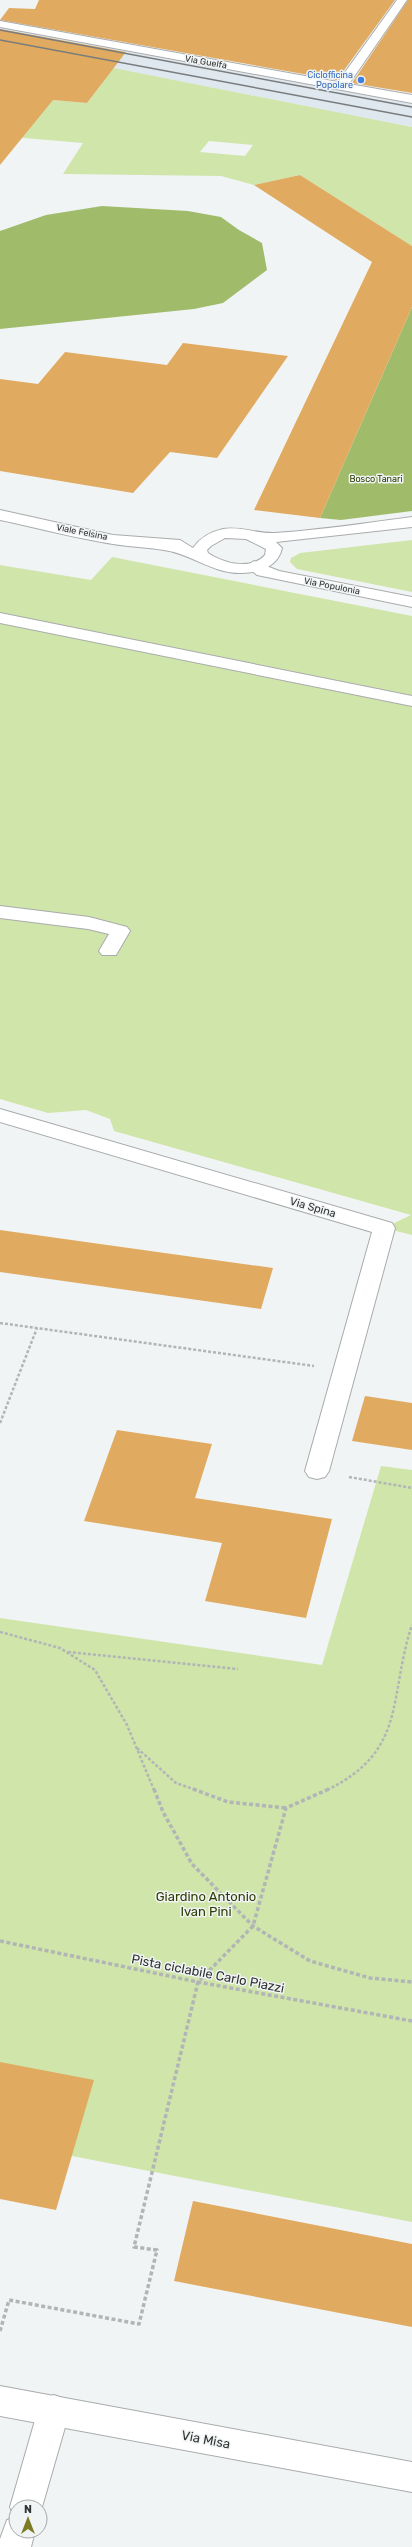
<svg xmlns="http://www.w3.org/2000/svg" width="412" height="2547" viewBox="0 0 412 2547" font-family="Rubik,sans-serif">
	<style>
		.built { fill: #dfe8ef }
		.green { fill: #d0e5aa; fill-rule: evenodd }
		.forest { fill: #a0bc6b }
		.building { fill: #e0ab60 }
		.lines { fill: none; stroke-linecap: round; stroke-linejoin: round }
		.service-casing { stroke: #a9abac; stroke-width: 2 }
		.minor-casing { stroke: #a9abac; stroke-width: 2 }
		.tertiary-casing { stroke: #a9abac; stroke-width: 2 }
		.path-far1 { stroke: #b2b5b5; stroke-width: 2.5; stroke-dasharray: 3 2; stroke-linecap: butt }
		.path { stroke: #b2b5b5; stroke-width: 3.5; stroke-dasharray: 4 2.5; stroke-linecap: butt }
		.service { fill: #fff; fill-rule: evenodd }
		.minor { fill: #fff; fill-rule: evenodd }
		.tertiary { fill: #fff; fill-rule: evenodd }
		.rail { stroke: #797b7c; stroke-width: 1.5 }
		.shop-dot { fill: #3f7fe0; stroke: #f1f4f5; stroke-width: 1.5 }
		.labels { text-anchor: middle; stroke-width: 3; stroke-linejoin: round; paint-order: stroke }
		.far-street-label { font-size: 9px; fill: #323333; stroke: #f1f4f5 }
		.far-shop-label { font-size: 9px; fill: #366cbe; stroke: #f1f4f5; text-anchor: end }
		.far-park-label { font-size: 9px; fill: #2d3d00; stroke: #f1f4f5 }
		.street-label { font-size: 11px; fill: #323333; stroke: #f1f4f5 }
		.near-park-label { font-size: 13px; fill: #2d3d00; stroke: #f1f4f5 }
		.near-street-label { font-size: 13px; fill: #323333; stroke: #f1f4f5 }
	</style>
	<rect width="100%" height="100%" fill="#f1f4f5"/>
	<path class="built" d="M 0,26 L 412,104 L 412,127 L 0,46 Z"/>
	<path class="green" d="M 58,57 L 412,127 L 412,246 L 300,175 L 254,185 L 221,176 L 63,174 L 83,143 L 0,136 L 0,126 ZM 58,78 L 103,82 L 87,103 L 42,99 ZM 209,141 L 253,145 L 245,156 L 200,152 Z
		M 412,540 L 412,592 L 297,569 L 290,562 L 291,558 L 300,553 Z
		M 112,557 L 412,616 L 412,1235 L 384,1228 L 411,1215 L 114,1131 L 110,1119 L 86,1110 L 48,1113 L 0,1099 L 0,565 L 91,580 Z
		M 381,1466 L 412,1470 L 412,2222 L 0,2142 L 0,1618 L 322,1665 Z"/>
	<path class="forest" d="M 102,206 L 188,211 L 221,217 L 239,230 L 262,243 L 267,270 L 223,303 L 194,309 L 0,329 L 0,231 L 46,215 Z
		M 412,307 L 412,511 L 341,520 L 320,518 Z"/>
	<path class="building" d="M 39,0 L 395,0 L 337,80 L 0,20 L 9,8 L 35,9 Z
		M 408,0 L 412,0 L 412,93 L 352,83 Z
		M 0,29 L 126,52 L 87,103 L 53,100 L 0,165 Z
		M 300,175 L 412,246 L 412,307 L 320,518 L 254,510 L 372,262 L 254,185 Z
		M 183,343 L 288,356 L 217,458 L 170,452 L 133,493 L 0,471 L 0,379 L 38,384 L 65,352 L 167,365 Z
		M 0,1230 L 273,1268 L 261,1309 L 0,1272 Z
		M 365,1396 L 412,1403 L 412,1450 L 352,1441 Z
		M 117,1430 L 212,1444 L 195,1498 L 332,1519 L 306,1618 L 205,1601 L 222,1543 L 84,1521 Z
		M 0,2062 L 94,2080 L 56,2210 L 0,2199 Z
		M 193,2201 L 412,2244 L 412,2327 L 174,2281 Z"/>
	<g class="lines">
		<g class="service-casing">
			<path id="service" d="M 0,613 L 412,696 L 412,706 L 0,623 Z
				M 0,906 L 89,917 L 127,927 L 130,931 L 116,955 L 102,955 L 99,951 L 109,934 L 88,929 L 0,918 Z
				M 54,2395 L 65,2399 L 70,2410 L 42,2507 L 40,2513 L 40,2507 L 16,2507 L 16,2531 L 35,2531 L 31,2547 L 0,2547 L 0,2539 L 7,2520 L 14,2517 L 10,2507 L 38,2410 L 43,2399 Z"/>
		</g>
		<g class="minor-casing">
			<path id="minor" d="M 397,0 L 407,0 L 349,84 L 412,95 L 412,103 L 0,27 L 0,21 L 338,82 Z
				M 254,561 L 279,571 L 412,597 L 412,607 L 257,575 L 246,566 Z
				M 0,1109 L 392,1223 L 395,1228 L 329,1471 L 325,1477 L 317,1479 L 309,1477 L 305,1471 L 372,1232 L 0,1122 Z
				M 0,2386 L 412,2462 L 412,2492 L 0,2416 Z"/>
		</g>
		<g class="tertiary-casing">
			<path id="tertiary" d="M 0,510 L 113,535 L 180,540 L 193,548 C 201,537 210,532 223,529 C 241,526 257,534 275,533 C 321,530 366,523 412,517 L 412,527 L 276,542 L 282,548 C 278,567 260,572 242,573 C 213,574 192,554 164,550 C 147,547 130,547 113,544 C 75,538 38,528 0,520 ZM 225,538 L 246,539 L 266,549 L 265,555 C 251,571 223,563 208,553 L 207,550 L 211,546 Z"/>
		</g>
		<path class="path-far1" d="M 0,1323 L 314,1366
			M 0,1423 L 37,1328
			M 349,1477 L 412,1488
			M 0,1632 L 60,1648 L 95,1670 L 127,1725 L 154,1790
			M 68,1652 L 238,1669
			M 137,1748 L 176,1783 L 196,1790
			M 327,1790 C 408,1751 388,1696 412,1625"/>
		<path class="path" d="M 154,1789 L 163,1812 L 192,1864 L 253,1926 L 310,1961 L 370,1978 L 412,1982
			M 193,1789 L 228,1802 L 286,1808
			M 0,1941 L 198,1982 L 412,2021
			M 0,2331 L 9,2300 L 139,2324 L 157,2250 L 134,2247 L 198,1982 L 253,1926 L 286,1808 L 329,1789"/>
		<use href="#service" class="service"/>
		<use href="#minor" class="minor"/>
		<use href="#tertiary" class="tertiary"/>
		<path class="rail" d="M 0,30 L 412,107
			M 0,40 L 412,117"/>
	</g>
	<circle class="shop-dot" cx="361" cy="80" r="4"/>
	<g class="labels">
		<g class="far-street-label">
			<text transform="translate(206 62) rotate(10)" y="3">Via Guelfa</text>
			<text transform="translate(82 532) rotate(11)" y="3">Viale Felsina</text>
			<text transform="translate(332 586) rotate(11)" y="3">Via Populonia</text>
		</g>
		<g class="far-shop-label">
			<text x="353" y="78">Ciclofficina<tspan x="353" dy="10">Popolare</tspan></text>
		</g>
		<g class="far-park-label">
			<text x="376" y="482">Bosco Tanari</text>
		</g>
		<g class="street-label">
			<text transform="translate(313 1207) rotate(16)" y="4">Via Spina</text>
		</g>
		<g class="near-park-label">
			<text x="206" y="1901">Giardino Antonio<tspan x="206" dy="15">Ivan Pini</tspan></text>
		</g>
		<g class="near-street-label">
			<text transform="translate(208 1973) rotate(11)" y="5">Pista ciclabile Carlo Piazzi</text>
			<text transform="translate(206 2439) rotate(11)" y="5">Via Misa</text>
		</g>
	</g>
	<g transform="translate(28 2519)"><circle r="19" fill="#f1f4f5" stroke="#a5a7a7"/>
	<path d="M0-3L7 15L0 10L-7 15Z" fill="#7b7c24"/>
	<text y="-6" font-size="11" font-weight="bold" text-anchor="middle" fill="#323333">N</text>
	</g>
</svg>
